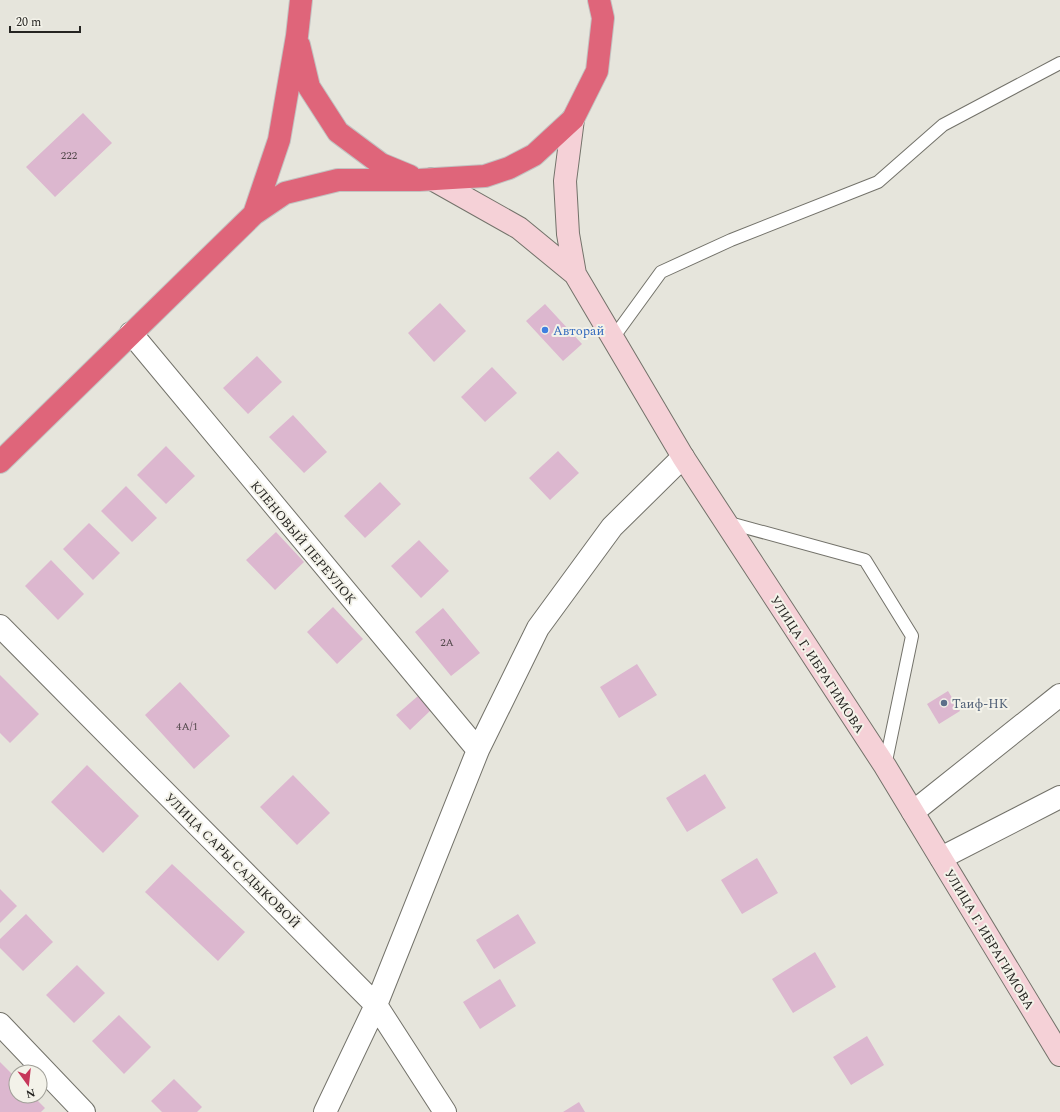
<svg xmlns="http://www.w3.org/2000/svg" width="1060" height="1112" viewBox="0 0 1060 1112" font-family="Spectral,serif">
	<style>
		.building { fill: #dcb7cf }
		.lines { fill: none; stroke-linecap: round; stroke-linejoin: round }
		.lane-casing { stroke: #73726a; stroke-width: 14 }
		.street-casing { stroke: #73726a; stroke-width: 24 }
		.secondary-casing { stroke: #73726a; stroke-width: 24 }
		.highway-casing { stroke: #c2c2c1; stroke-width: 24 }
		.lane { stroke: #fff; stroke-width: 12 }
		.street { stroke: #fff; stroke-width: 22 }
		.secondary { stroke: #f5d1d7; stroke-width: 22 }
		.highway { stroke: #df657a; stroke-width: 22 }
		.shop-dot { fill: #3f7fe0; stroke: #f3f2e9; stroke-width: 1.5 }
		.service-dot { fill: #5c6f8a; stroke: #f3f2e9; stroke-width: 1.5 }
		.labels { text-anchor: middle; stroke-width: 4; stroke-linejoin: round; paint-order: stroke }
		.number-label { font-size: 11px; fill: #53494c }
		.shop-label { font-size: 13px; fill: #366cbe; stroke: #f3f2e9; text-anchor: start }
		.street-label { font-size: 13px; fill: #252421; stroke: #f3f2e9 }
		.service-label { font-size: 13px; fill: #4e5e75; stroke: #f3f2e9; text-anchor: start }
	</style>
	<rect width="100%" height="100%" fill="#e6e5dc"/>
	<path class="building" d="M 83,113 L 112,143 L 55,197 L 26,167 Z
		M 440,303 L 466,331 L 434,362 L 408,333 Z
		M 545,304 L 582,344 L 563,361 L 526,321 Z
		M 257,356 L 282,382 L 248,414 L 223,388 Z
		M 492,367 L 517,393 L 485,422 L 461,397 Z
		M 293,415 L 327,452 L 304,473 L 269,437 Z
		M 166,446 L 195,476 L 166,504 L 137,475 Z
		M 558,451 L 579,473 L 550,500 L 529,478 Z
		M 380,482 L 401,504 L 365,538 L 344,516 Z
		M 126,486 L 157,518 L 132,542 L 101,511 Z
		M 89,523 L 120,553 L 93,580 L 63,549 Z
		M 276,532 L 304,562 L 275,590 L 246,560 Z
		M 419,540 L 449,571 L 421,598 L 391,566 Z
		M 51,560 L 84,594 L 58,620 L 25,586 Z
		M 333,607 L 363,639 L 337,664 L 307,632 Z
		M 443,608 L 480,653 L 451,676 L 415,632 Z
		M 637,664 L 657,695 L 619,718 L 600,687 Z
		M 0,675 L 39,714 L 10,743 L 0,733 Z
		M 180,682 L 230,736 L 194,769 L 145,715 Z
		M 948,691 L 960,711 L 939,724 L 927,704 Z
		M 418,696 L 431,710 L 410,730 L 396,715 Z
		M 87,765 L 139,816 L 103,853 L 51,802 Z
		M 705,774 L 726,808 L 687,832 L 666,798 Z
		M 293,775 L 330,813 L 297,845 L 260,807 Z
		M 757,858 L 778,893 L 742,914 L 721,880 Z
		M 172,864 L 245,932 L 218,961 L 145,892 Z
		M 0,889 L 17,906 L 0,923 Z
		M 26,914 L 53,942 L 23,971 L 0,948 L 0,939 Z
		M 518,914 L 536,943 L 494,969 L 476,940 Z
		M 815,952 L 836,987 L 793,1013 L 772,979 Z
		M 77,965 L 105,993 L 74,1023 L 46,995 Z
		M 500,979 L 516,1006 L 480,1029 L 463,1002 Z
		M 119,1015 L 151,1047 L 124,1074 L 92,1041 Z
		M 867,1036 L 884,1065 L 851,1085 L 833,1057 Z
		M 0,1062 L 16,1078 L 16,1096 L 33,1096 L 45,1108 L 41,1112 L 0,1112 Z
		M 174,1079 L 202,1107 L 197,1112 L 162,1112 L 151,1101 Z
		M 579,1102 L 585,1112 L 563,1112 Z"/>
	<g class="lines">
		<g class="lane-casing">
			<path id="lane" d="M 613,338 L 661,272 L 731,240 L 878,182 L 943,125 L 1060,63
				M 726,522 L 865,560 L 912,636 L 885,766"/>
		</g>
		<g class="street-casing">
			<path id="street" d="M 131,333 L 478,750
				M 0,626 L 376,1005 L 445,1112
				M 913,812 L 1060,695
				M 941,858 L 1060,797
				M 0,1024 L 84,1112
				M 325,1112 L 376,1005 L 478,750 L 538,628 L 612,527 L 683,457"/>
		</g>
		<g class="secondary-casing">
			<path id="secondary" d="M 573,119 L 565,181 L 568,234 L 575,274 L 683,457 L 885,766 L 1060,1055
				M 432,179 L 519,228 L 575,274"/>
		</g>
		<g class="highway-casing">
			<path id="highway" d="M 299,45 L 309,87 L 338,132 L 381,164 L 410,176
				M 254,214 L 279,140 L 297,36 L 301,0
				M 0,462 L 254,214 L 285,193 L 338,180 L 419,180 L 485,176 L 509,168 L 534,155 L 573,119 L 597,71 L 603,18 L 599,0"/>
		</g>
		<use href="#lane" class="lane"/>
		<use href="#street" class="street"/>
		<use href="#secondary" class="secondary"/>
		<use href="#highway" class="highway"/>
	</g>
	<circle class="shop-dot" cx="545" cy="330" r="4"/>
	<circle class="service-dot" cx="944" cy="703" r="4"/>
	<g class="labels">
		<g class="number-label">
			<text x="69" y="159">222</text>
			<text x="447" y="646">2А</text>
			<text x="187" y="730">4А/1</text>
		</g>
		<g class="shop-label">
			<text x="553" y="335">Авторай</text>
		</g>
		<g class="street-label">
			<text transform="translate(304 542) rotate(50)" y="5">КЛЕНОВЫЙ ПЕРЕУЛОК</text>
			<text transform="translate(818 664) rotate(57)" y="5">УЛИЦА Г. ИБРАГИМОВА</text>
			<text transform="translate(233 860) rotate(45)" y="5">УЛИЦА САРЫ САДЫКОВОЙ</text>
			<text transform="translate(990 939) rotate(59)" y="5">УЛИЦА Г. ИБРАГИМОВА</text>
		</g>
		<g class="service-label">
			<text x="952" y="708">Таиф-НК</text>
		</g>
	</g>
	<g transform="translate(28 1084) rotate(165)"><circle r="19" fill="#f3f2e9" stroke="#a1a099"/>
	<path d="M0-3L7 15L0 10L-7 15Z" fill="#c6375a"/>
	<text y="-6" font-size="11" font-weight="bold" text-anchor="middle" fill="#252421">N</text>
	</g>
	<path d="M10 26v6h70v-6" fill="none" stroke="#252421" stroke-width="2"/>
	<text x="16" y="26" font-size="12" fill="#252421" stroke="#f3f2e9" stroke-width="3" paint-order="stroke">20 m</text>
</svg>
